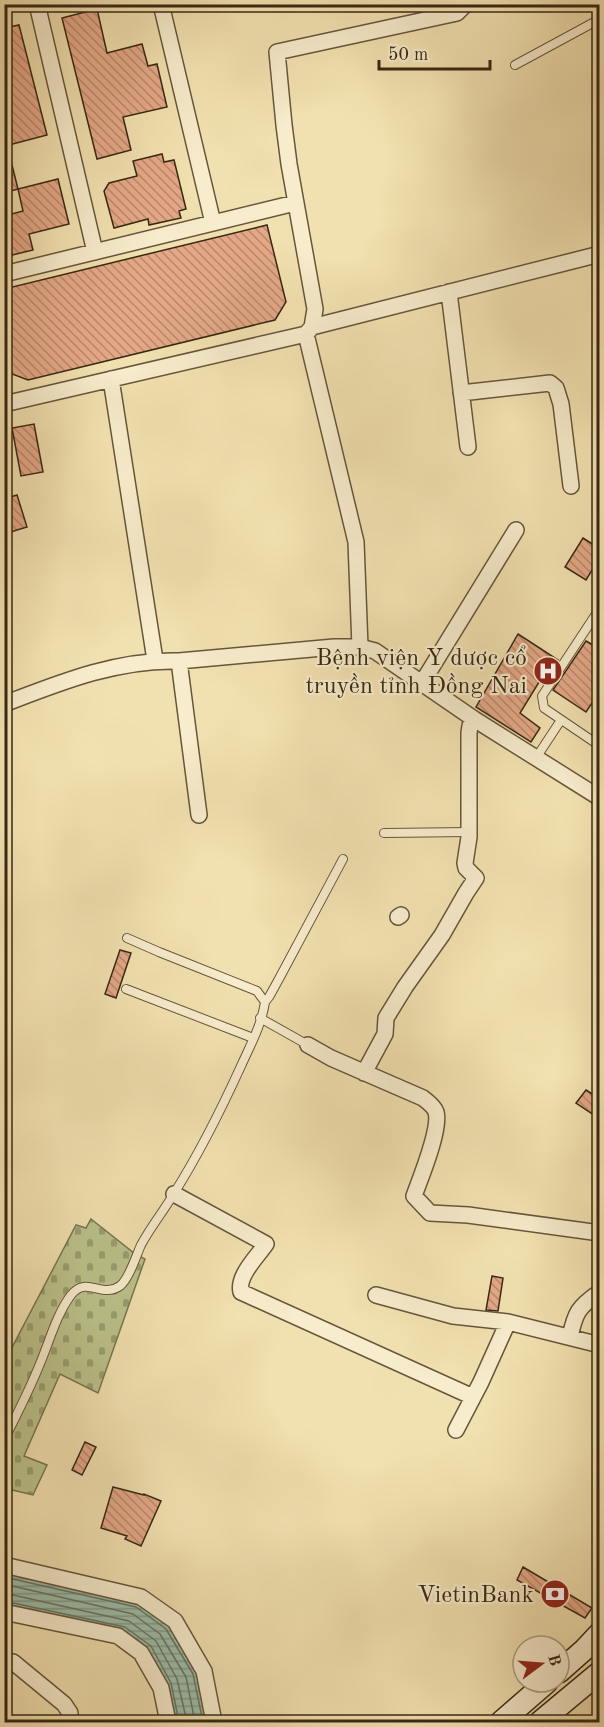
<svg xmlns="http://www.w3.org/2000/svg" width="604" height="1727" viewBox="0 0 604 1727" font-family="'Old Standard TT',serif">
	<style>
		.cemetery { fill: url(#cemetery-stones); stroke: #79754f; stroke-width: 1.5 }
		.water { fill: url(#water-rules); stroke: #73826e; stroke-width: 1.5 }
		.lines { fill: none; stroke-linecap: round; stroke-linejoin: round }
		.shore { stroke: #69735f; stroke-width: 1.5 }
		.building { fill: url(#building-back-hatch); stroke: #372813; stroke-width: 1.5 }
		.service-casing { stroke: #66563a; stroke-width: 10 }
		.minor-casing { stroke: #66563a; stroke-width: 18 }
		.secondary-casing { stroke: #372813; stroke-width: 24 }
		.service { stroke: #f7eccc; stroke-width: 8 }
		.minor { stroke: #f7eccc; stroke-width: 15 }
		.secondary { stroke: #f7eccc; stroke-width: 21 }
		.labels { text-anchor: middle; stroke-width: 4.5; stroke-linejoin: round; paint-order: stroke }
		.poi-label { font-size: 24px; fill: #372813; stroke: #f7eccc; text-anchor: end }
	</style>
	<defs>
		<pattern id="cemetery-stones" width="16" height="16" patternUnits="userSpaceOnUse" patternTransform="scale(1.5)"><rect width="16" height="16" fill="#bbc28b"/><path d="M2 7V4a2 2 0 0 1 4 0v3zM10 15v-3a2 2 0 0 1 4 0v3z" fill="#999e70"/></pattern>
		<pattern id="water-rules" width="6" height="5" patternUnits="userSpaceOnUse" patternTransform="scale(1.5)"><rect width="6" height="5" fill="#9bbeab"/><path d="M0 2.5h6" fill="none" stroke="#7f9a8a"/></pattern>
		<pattern id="building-back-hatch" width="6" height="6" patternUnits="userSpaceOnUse" patternTransform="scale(1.5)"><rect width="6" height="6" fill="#e4a887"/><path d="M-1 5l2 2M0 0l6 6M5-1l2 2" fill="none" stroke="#ba896d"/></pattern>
	</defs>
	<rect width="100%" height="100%" fill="#f2e1b0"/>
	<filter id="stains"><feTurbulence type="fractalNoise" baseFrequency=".00333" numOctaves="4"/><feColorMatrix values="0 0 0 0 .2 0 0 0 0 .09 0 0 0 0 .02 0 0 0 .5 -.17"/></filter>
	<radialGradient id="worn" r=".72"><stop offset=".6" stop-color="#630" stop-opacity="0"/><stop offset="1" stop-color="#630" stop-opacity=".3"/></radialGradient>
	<path class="cemetery" d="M 91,1219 L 134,1253 L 145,1259 L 98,1393 L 60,1374 L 24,1456 L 47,1465 L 33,1495 L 8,1489 L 5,1496 L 5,1361 L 76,1225 L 86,1228 Z"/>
	<path class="water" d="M 5,1570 L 139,1602 L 171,1625 L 199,1672 L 209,1722 L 174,1722 L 145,1649 L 5,1606 Z"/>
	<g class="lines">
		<path class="shore" d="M 4,1577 L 136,1607 L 166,1629 L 193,1674 L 203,1722
			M 4,1584 L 133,1614 L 160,1634 L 186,1677 L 195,1722
			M 4,1593 L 129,1621 L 156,1641 L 177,1679 L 187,1722
			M 4,1601 L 125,1627 L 151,1646 L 171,1683 L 179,1722"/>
	</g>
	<path class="building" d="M 97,9 L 107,53 L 142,44 L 148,66 L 157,64 L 167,107 L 123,117 L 131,150 L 97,159 L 62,18 Z
		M 19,25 L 47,135 L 5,146 L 4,28 Z
		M 9,153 L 18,189 L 4,193 L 4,154 Z
		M 162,154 L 164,162 L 174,160 L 186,209 L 179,211 L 181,218 L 149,225 L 148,219 L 114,228 L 104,191 L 109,183 L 137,176 L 133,161 Z
		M 58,179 L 69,224 L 29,234 L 33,250 L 4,257 L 4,216 L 23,211 L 18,189 Z
		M 267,225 L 286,302 L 275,320 L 28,380 L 12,374 L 4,345 L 4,289 Z
		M 34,424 L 43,472 L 21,476 L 12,428 Z
		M 17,495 L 27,527 L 4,534 L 4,499 Z
		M 583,538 L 600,549 L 600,557 L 586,580 L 565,567 Z
		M 518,634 L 558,660 L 543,684 L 539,682 L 520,713 L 540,728 L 531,742 L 476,707 Z
		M 586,641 L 600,649 L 600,691 L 586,712 L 553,690 Z
		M 120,950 L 131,953 L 116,998 L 105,994 Z
		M 586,1090 L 600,1099 L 600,1119 L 576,1103 Z
		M 492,1276 L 503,1278 L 498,1311 L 486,1310 Z
		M 85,1442 L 96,1447 L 82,1475 L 72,1470 Z
		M 113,1487 L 144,1495 L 144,1494 L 161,1501 L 141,1546 L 125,1539 L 127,1536 L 101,1528 Z
		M 523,1567 L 592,1608 L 585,1618 L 517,1580 Z"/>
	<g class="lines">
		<g class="service-casing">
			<path id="service" d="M 515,65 L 600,19
				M 600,608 L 542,696 L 544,708 L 600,746
				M 536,758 L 561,720
				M 384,833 L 469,832
				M 127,938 L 159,952 L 257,991 L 265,1002
				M 126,989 L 253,1038
				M 260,1018 L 308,1045
				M 4,1440 C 16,1416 29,1391 39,1366 C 49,1343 56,1315 71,1295 C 87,1275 101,1299 120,1286 C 129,1279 136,1256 141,1245 C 150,1228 163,1212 173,1195 C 199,1154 221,1110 241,1066 C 250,1046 262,1024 265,1002 L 269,997 L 280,977 L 343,859"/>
		</g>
		<g class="minor-casing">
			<path id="minor" d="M 37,4 L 95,252
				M 161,4 L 213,223
				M 4,274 L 295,203
				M 449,292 L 468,447
				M 312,327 L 600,254
				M 306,334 L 356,542 L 360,647 L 375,651 L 474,719 L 600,798
				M 306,334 L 312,327 L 315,309 L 289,164 L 284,125 L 277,52 L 457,13 L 466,4
				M 111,379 L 155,660
				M 461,393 L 550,383 L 556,388 L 561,404 L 571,486
				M 4,404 L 306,334
				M 179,661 L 199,815
				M 422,683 L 516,530
				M 4,704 C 61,682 118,659 179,661 L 334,647 L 360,647
				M 398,917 L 401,915
				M 308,1045 L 331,1058 L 423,1098 C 428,1102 434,1106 436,1112 C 441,1129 420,1179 414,1196 L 430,1213 L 468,1215 L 600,1233
				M 364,1073 L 385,1034 L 386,1018 L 405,987 L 442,935 L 466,893 L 476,878 L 466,868 L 465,863 L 469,837 L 469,733 L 470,726 L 474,719
				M 174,1194 L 266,1244 C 257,1257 237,1276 241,1292 L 473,1397
				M 376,1295 L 453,1316 L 508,1322 L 600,1345
				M 570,1337 C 575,1313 578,1307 600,1292
				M 456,1430 L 481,1382 L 508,1322
				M 4,1565 L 141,1597 L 175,1621 L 204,1671 L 214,1722
				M 4,1612 L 118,1636 L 141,1653 L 161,1688 L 168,1722
				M 13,1662 L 64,1704 L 70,1713 L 69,1722"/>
		</g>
		<g class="secondary-casing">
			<path id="secondary" d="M 559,1672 L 585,1649 L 600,1633
				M 501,1722 L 547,1682
				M 540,1722 L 600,1672"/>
		</g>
		<use href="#service" class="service"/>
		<use href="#minor" class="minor"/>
		<use href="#secondary" class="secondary"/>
	</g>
	<defs>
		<g id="hospital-disc" transform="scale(1.5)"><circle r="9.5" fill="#8f2418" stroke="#f7eccc"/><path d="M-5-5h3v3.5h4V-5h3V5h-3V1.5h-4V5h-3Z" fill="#fff"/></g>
		<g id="bank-disc" transform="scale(1.5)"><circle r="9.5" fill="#8f2418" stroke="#f7eccc"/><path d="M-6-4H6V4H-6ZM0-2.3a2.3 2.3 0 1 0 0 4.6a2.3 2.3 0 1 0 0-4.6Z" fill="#fff"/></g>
	</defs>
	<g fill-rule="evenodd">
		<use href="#hospital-disc" x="548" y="671"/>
		<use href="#bank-disc" x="555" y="1594"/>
	</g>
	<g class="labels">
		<g class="poi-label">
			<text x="527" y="665">Bệnh viện Y dược cổ<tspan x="527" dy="28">truyền tỉnh Đồng Nai</tspan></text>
			<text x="534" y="1602">VietinBank</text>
		</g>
	</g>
	<rect width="604" height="1727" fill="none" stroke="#f2e1b0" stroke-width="24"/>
	<rect x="6" y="6" width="592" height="1715" fill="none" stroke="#372813" stroke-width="3"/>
	<rect x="12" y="12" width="580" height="1703" fill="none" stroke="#372813" stroke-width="1.5"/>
	<g transform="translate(541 1664) rotate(74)"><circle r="28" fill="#f7eccc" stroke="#aa9e82" stroke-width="1.5"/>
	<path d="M0-4.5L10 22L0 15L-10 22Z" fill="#8f2418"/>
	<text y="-9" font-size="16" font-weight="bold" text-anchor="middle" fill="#372813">B</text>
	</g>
	<path d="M379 60v9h111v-9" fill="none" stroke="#372813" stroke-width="3"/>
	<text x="388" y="60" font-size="18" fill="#372813" stroke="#f7eccc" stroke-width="4.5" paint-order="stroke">50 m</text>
	<rect width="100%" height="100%" filter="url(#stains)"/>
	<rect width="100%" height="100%" fill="url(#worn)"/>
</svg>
